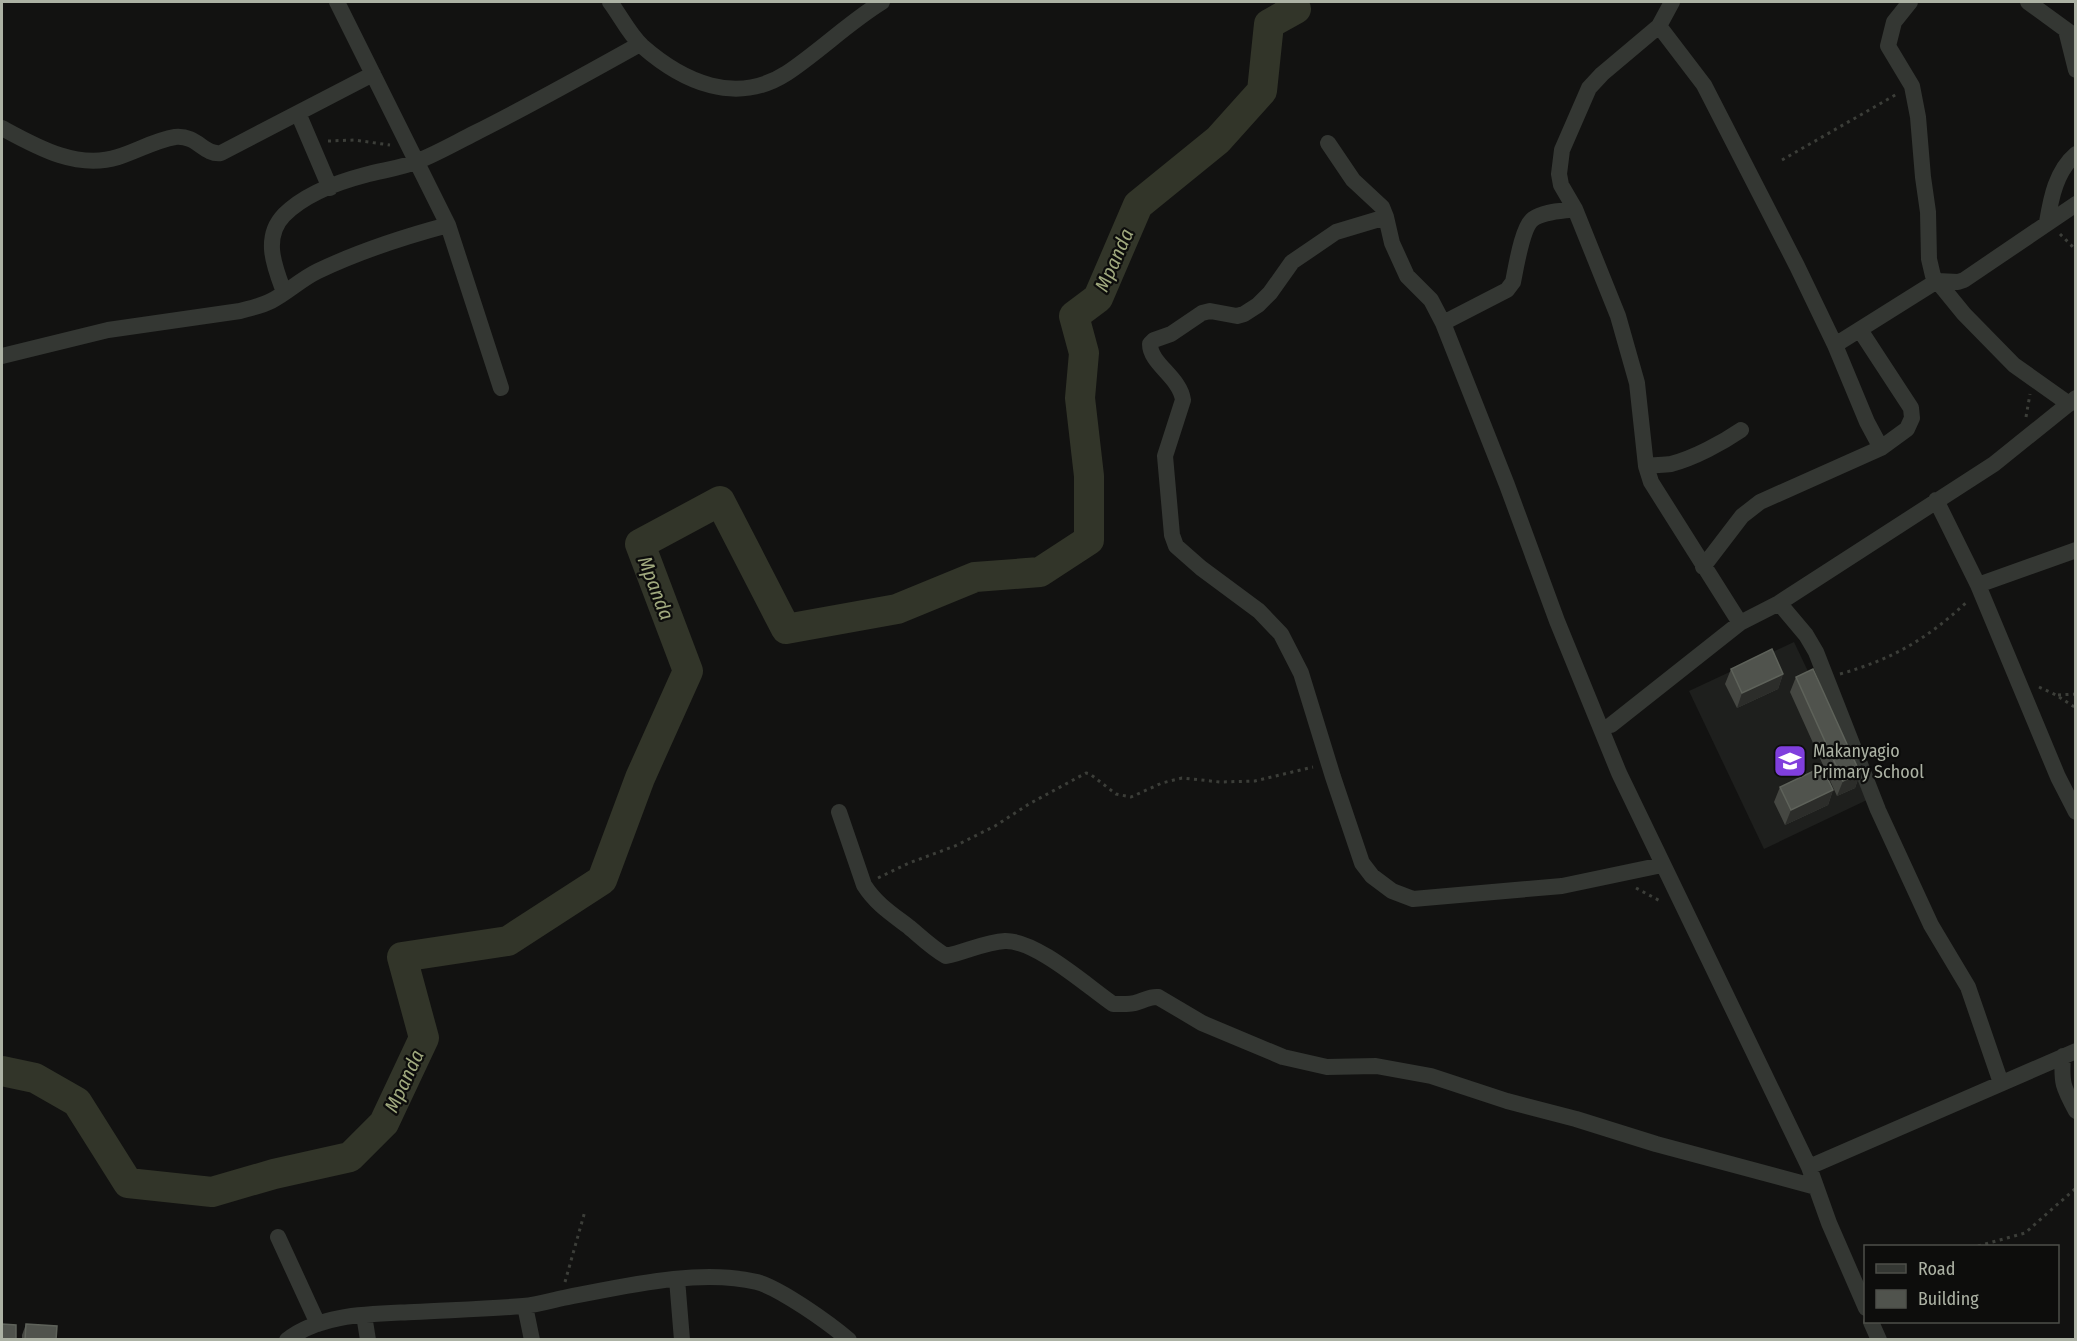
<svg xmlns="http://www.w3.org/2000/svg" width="2077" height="1341" viewBox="0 0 2077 1341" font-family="'Fira Sans Condensed',sans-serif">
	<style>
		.built { fill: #1e1f1d }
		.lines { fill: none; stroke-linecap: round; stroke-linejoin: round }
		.river { stroke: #323529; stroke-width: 30 }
		.path { stroke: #3c3e39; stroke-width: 3; stroke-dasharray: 3 4.5; stroke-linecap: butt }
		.minor { stroke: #343733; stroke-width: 16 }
		.wall { fill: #454742 }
		.shaded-wall { fill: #2c2d2a }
		.building { fill: #50534d; stroke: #5e625a; stroke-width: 1.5 }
		.labels { text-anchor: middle; stroke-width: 4.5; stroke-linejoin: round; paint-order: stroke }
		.poi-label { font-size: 18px; fill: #acb2a4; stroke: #0d0d0c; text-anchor: start }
		.water-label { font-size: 20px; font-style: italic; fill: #a0a97e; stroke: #0d0d0c }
	</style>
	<rect width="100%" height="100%" fill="#121211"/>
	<path class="built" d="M 1794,642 L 1869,799 L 1764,849 L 1689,691 Z"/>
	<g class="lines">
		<path class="river" d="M 2,1071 L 35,1078 L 77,1102 L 128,1183 L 212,1192 L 274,1174 L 350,1157 L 384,1123 L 424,1038 L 402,957 L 508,941 L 602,880 L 640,778 L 688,671 L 640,544 L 720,501 L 786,629 L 897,609 L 975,577 L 1040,572 L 1089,540 L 1089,476 L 1080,398 L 1084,353 L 1074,316 L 1098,298 L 1138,205 L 1218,140 L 1262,91 L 1269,24 L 1296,9 L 1290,2"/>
		<path class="path" d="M 328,141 L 354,140 L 390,145
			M 1782,160 L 1897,94
			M 2060,234 L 2076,250
			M 2026,417 L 2030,394
			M 1840,674 C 1893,659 1927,639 1968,601
			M 2039,687 L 2056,695 L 2076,708
			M 2058,695 L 2076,694
			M 878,878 L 909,863 L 955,846 L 995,826 L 1029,804 L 1086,773 L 1090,774 L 1116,794 L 1131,797 L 1162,783 L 1182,778 L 1220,782 L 1255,781 L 1313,767
			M 1636,888 L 1662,902
			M 1978,1246 L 2025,1233 L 2076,1188
			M 565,1282 L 585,1211"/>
		<path class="minor" d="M 337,2 L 448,225 L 501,388
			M 610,2 C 620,15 629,34 642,46 C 683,82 736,106 787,73 C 820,51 848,23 882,2
			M 1672,2 L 1659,26 L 1602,74 L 1589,88 L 1562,150 L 1559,174 L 1561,185 L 1575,209 L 1618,316 L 1637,383 L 1646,466 L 1651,482 L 1740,623
			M 1910,2 L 1894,22 L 1888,46 L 1912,86 L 1918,117 L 1923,177 L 1928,212 L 1929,259 L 1933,276 L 1964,314 L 2014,365 L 2069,404
			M 2028,2 L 2076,37
			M 1659,26 L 1704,85 L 1797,266 L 1835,345 L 1867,422 L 1881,448
			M 2066,30 L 2076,70
			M 298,113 L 330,188
			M 2,128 C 37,147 77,170 118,157 C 137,151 156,140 175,137 C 198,135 203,155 221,153 L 373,74
			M 1328,143 L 1353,180 L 1382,207 L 1386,217 L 1392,243 L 1407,276 L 1431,300 L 1443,323 L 1507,485 L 1557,621 L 1619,773 L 1809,1167 L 1829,1223 L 1866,1308
			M 1386,217 L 1336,232 L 1292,262 L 1270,293 L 1258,305 L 1244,314 L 1237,316 L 1210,311 L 1202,313 L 1171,334 L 1154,340 L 1150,344 C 1150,364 1180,377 1183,400 L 1165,456 L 1172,535 L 1176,546 L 1201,568 L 1259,611 L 1281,634 L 1301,673 L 1333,777 L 1362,863 L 1372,876 L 1392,891 L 1413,899 L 1562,886 L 1662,865
			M 2047,222 C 2051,198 2056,171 2076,154
			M 284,292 C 275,268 262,238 284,215 C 304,195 338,182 365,175 C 383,170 402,168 418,161 C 438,153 457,142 475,133 C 531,105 586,74 640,44
			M 1443,323 L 1507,290 L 1513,282 C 1516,268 1522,227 1533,219 C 1544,211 1563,211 1575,209
			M 1835,345 L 1937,281 L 1958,282 L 1964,280 L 2076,204
			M 2,356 L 108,330 L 240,311 C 251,308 261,306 271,301 C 287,293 301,279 318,271 C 360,251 403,237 448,225
			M 1646,466 C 1654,465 1663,465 1671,464 C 1694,458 1722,443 1741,430
			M 1936,500 L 1978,585 L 2058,777 L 2076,812
			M 1703,567 L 1742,516 L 1760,502 L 1881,448 L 1907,429 L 1912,418 L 1911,408 L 1860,330
			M 1978,585 L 2076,550
			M 1779,603 L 1806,635 L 1816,652 L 1878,810 L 1931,925 L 1968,987 L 2001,1083
			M 1611,725 L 1740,623 L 1779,603 L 1994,464 L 2076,398
			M 839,812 L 864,885 C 876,904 892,914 909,927 C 921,937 932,948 946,956 C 966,952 985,942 1005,941 C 1036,940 1087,986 1113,1004 C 1121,1004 1130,1005 1138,1002 C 1146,1000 1150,996 1158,997 L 1202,1023 L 1283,1057 L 1327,1067 L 1376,1066 L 1431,1076 L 1507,1101 L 1576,1119 L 1656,1144 L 1816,1187
			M 2063,1056 C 2061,1083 2063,1087 2076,1111
			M 1809,1167 L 2076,1051
			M 278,1237 L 318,1324
			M 677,1279 L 682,1340
			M 525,1306 L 532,1340
			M 364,1315 L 368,1340
			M 1871,1322 L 1879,1340
			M 287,1340 C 321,1313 373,1314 414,1312 C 450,1310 487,1309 523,1306 C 536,1305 550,1301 563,1298 C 622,1287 698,1268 757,1282 C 780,1288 829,1323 849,1340"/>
	</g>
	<path class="wall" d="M 1731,669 L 1783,674 L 1778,689 L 1737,708 L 1725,684 Z
		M 1796,677 L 1860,773 L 1855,788 L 1837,796 L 1790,692 Z
		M 1780,787 L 1833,790 L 1828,805 L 1785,825 L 1774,802 Z
		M 26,1324 L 56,1340 L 22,1340 L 22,1335 Z"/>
	<path class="shaded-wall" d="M 1783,674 L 1778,689 L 1737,708 L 1742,693 Z
		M 1860,773 L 1855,788 L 1837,796 L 1843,781 Z
		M 1833,790 L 1828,805 L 1785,825 L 1791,810 Z"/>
	<path class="building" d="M 1772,649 L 1783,674 L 1742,693 L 1731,669 Z
		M 1813,669 L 1860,773 L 1843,781 L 1796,677 Z
		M 1822,767 L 1833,790 L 1791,810 L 1780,787 Z
		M 2,1324 L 16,1325 L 16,1340 L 2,1340 Z
		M 26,1324 L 57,1326 L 56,1340 L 25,1340 Z"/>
	<defs>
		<g id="school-square" transform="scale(1.725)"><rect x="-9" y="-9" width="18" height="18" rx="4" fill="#803fdd" stroke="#0d0d0c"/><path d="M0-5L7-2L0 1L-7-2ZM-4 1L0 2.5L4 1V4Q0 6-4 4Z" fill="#fff"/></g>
	</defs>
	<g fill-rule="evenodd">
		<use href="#school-square" x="1790" y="761"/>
	</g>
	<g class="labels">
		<g class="poi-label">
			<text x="1813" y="757">Makanyagio<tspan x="1813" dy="21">Primary School</tspan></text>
		</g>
		<g class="water-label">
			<text transform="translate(1114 260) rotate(-66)" y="7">Mpanda</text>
			<text transform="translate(656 588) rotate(69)" y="7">Mpanda</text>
			<text transform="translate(404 1081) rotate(-65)" y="7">Mpanda</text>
		</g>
	</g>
	<rect width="2077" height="1341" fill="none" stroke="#acb2a4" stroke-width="6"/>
	<rect x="1864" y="1245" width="195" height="78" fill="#0d0d0c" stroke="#4d4f49" stroke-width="1.5"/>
	<rect x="1876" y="1264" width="30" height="9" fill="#343733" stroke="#4d4f49" stroke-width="1.5"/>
	<text x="1918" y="1275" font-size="18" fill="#acb2a4">Road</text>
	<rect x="1876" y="1290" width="30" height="18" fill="#50534d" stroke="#4d4f49" stroke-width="1.5"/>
	<text x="1918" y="1305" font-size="18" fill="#acb2a4">Building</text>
</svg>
